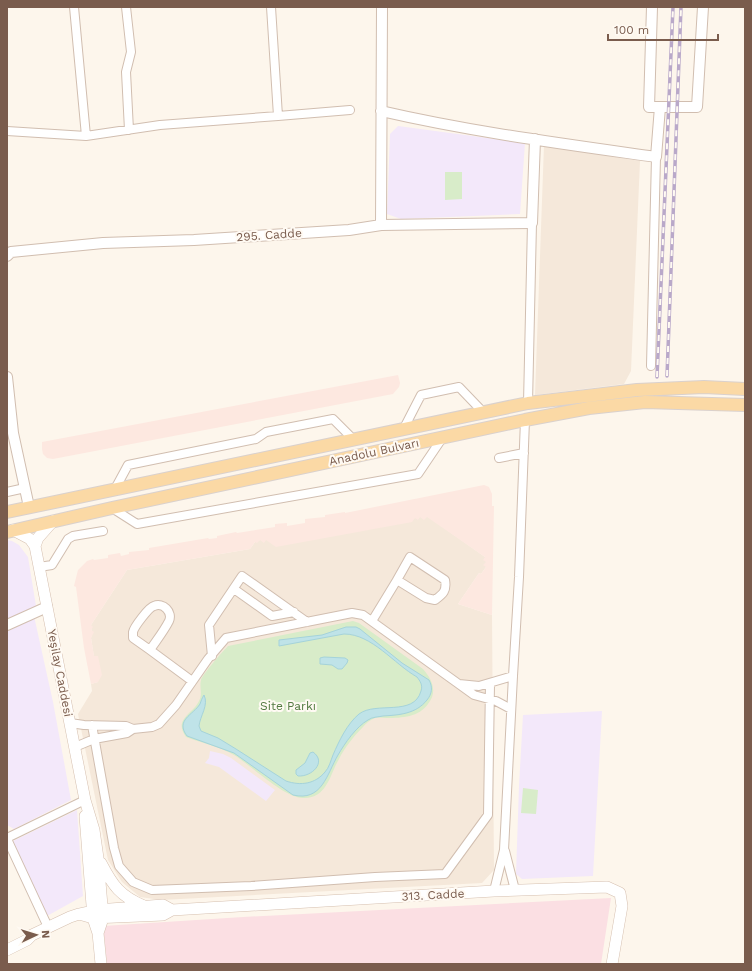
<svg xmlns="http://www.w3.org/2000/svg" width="752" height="971" viewBox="0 0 752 971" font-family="'Work Sans',sans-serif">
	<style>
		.residential { fill: #f5e8da }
		.commercial { fill: #fde8e0 }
		.education { fill: #f3e8fa }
		.medical { fill: #fbdfe3 }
		.green { fill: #d8ecc9 }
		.water { fill: #bfe3e8; stroke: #a5d3da }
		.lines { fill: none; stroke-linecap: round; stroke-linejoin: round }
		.minor-casing { stroke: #d1beb0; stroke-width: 10 }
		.tertiary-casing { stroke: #d1beb0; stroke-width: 12 }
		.secondary-casing { stroke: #d6c0b0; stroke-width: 12 }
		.primary-casing { stroke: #dad1cd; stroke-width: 14 }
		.minor { stroke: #fff; stroke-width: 8 }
		.tertiary { stroke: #fff; stroke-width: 10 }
		.secondary { stroke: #fff; stroke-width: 11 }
		.primary { stroke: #fbd9a5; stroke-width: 12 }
		.rail-casing { stroke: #b9a8c9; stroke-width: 3.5 }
		.rail { stroke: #fffaf3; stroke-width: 2; stroke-dasharray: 6; stroke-linecap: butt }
		.labels { text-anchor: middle; stroke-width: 4; stroke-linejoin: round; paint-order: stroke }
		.street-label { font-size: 12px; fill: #7a5c4d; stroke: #fffaf3 }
		.park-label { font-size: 12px; fill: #537a41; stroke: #fffaf3 }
	</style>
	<rect width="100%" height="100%" fill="#fdf6ec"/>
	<path class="residential" d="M 544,145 L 640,161 L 631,371 L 624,384 L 535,395 Z
		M 427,516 L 485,557 L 486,562 L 486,567 L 481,574 L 479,573 L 458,604 L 492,615 L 494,870 L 482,883 L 161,900 L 140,897 L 122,882 L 108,860 L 78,714 L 92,691 L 91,684 L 98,682 L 91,638 L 92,635 L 91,625 L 127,570 L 250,549 L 255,542 L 260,540 Z"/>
	<path class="commercial" d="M 398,375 L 400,383 L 399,387 L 393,394 L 53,459 L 47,458 L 43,454 L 42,449 L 42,442 Z
		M 484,485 L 489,487 L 492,494 L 492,506 L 494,506 L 492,615 L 458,604 L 479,573 L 481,574 L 486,567 L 483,565 L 486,562 L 483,560 L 485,557 L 427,517 L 424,520 L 420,517 L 418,520 L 415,518 L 412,522 L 276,547 L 266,540 L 264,543 L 260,540 L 257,543 L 255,542 L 250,549 L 127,570 L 91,625 L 93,627 L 91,630 L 94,632 L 91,638 L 94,656 L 98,656 L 102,675 L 98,682 L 91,684 L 84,648 L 76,587 L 74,586 L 78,570 L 87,561 L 93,559 L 94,560 L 108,558 L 108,555 L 120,553 L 121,556 L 129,554 L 129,552 L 149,550 L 149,548 L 208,538 L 209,539 L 217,538 L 217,536 L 236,532 L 237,533 L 275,527 L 275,524 L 287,523 L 287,526 L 305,523 L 305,519 L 325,517 L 325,515 L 345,512 L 345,513 Z"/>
	<path class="education" d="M 398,126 L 525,143 L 520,214 L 401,219 L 387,214 L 390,134 Z
		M 7,540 L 12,541 L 19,545 L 28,557 L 36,606 L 7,620 Z
		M 34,616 L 53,702 L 71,800 L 14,829 L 7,825 L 7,628 Z
		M 602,711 L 593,876 L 522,879 L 516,874 L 519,786 L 523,715 Z
		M 210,751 L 223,754 L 231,758 L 275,790 L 266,801 L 219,767 L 205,763 L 209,758 Z
		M 77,810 L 83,896 L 47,916 L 13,841 Z"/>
	<path class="medical" d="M 611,898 L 601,964 L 107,964 L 103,926 L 243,917 Z"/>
	<path class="green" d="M 445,172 L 462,172 L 462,199 L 445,200 Z
		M 353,621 L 359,623 L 423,669 C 432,679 438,692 428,704 C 419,717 402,718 387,718 C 383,718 378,717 375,718 C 370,720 366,723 363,727 C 354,736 345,747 339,759 C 330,774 327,799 303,798 C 283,797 252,766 234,755 C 223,748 199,742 186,737 C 173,719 193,714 199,701 C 203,694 199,687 201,680 C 202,675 223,651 228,646 Z
		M 523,788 L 538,790 L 536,814 L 521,813 Z"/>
	<path class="water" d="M 346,627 L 356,627 L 360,629 L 402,663 L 429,680 C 433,687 432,694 427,700 C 416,714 399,715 383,716 C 378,717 372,717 368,720 C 356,727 345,743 338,755 C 327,774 322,802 293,795 L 234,753 L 187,736 C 175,720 193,715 200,704 C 201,701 202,698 204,695 C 209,705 200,716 199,726 L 201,731 L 218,738 L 236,749 L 286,781 C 301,786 315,784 325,772 C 329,768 331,760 333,755 C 339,741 347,724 359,714 C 376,701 414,717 421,691 C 423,685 420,681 417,677 C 394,664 372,634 344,634 L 279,646 L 279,640 L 322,635 Z
		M 324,657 L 345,658 L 348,660 L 347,663 L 342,669 L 338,669 L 332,665 L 320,664 L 320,658 Z
		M 313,752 C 327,762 312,777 298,776 L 296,774 L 296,770 L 305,763 L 310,753 Z"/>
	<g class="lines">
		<g class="minor-casing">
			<path id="minor" d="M 74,7 L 86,136
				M 126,7 L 131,52 L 126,72 L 129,130
				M 271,7 L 278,116
				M 7,131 L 86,136 L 160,125 L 278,116 L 350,110
				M 651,366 L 656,157
				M 528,403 L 532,223
				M 404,428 L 421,395 L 459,387 L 483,412
				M 499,458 L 524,453
				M 115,489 L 128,465 L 256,439 L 266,432 L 333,419 L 353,439
				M 7,492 L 25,488
				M 112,508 L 137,524 L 418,474 L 443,437
				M 39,567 L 52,565 L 68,539 L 73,536 L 103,531
				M 234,589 L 272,616 L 294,612
				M 372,621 L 397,580 L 426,598 L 435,600 C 443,594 447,591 445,580 L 410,557 L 397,580
				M 150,650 L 133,638 C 133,638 133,632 133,632 C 134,627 149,607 154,606 C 163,602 173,612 169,621 C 164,631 156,641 150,650 L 192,681
				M 212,656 L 209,625 L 242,576 L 307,622
				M 459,684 L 479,686 L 513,676
				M 70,723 L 84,725 L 126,726 L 133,729 L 152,727 L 159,724 L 176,705 L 208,659 L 226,638 L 352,613 L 363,615 L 474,695 L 496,701 L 511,709
				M 92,725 L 114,848 L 119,866 L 133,882 L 152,890 L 251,886 L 375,877 L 445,874 L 488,815 L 490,684
				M 75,747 L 94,739 L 127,733 L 133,729
				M 7,838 L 85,800
				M 7,839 L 48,927
				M 505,851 L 515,890
				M 494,891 L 504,850 L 513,676 L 519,577 L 525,420"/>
		</g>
		<g class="tertiary-casing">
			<path id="tertiary" d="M 652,7 L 649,107 L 697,107 L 703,7
				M 381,111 C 472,132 564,144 656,157 L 660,107
				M 381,225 L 382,7
				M 7,256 L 11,252 L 103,243 L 194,240 L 349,230 L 381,225 L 532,223 L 535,139
				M 7,377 L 13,433 L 29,507
				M 7,625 L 47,607"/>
		</g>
		<g class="secondary-casing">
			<path id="secondary" d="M 13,530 L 30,539 L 35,546 L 85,800 L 94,830 L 98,858 L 103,918 L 98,933
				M 35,546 L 38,538 L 53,521
				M 85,816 L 93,918 L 98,933 L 101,964
				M 101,863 C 113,886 120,896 144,906
				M 79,914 L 93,918 L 163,915 L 172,910 L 494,891 L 607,887 L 620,893 L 622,906 L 612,964
				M 7,950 L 27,940 L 32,935 L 70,917 L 79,914 L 97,910 L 163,905 L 172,910"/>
		</g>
		<g class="primary-casing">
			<path id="primary" d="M 7,512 L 528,403 L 637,390 L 704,387 L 745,389
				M 7,532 L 112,508 L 525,420 L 589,408 L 645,402 L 745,405"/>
		</g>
		<use href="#minor" class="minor"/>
		<use href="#tertiary" class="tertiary"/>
		<use href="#secondary" class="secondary"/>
		<use href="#primary" class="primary"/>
		<g class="rail-casing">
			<path id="rail" d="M 667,376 L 681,7
				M 657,377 L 673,7"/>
		</g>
		<use href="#rail" class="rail"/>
	</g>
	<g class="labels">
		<g class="street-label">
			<text transform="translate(269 235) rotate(-4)" y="4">295. Cadde</text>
			<text transform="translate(374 452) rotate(-12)" y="4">Anadolu Bulvarı</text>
			<text transform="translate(60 673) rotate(79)" y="4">Yeşilay Caddesi</text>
			<text transform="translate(433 895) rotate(-3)" y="4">313. Cadde</text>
		</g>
		<g class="park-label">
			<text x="288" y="710">Site Parkı</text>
		</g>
	</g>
	<rect width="752" height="971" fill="none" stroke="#7a5c4d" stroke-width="16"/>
	<g transform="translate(36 935) rotate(86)" stroke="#fffaf3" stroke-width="3" paint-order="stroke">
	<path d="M0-3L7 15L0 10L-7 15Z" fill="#7a5c4d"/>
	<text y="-6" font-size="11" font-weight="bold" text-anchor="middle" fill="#7a5c4d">N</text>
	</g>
	<path d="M608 34v6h110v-6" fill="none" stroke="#7a5c4d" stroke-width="2"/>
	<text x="614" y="34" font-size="12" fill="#7a5c4d" stroke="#fffaf3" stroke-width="3" paint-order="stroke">100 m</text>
</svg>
